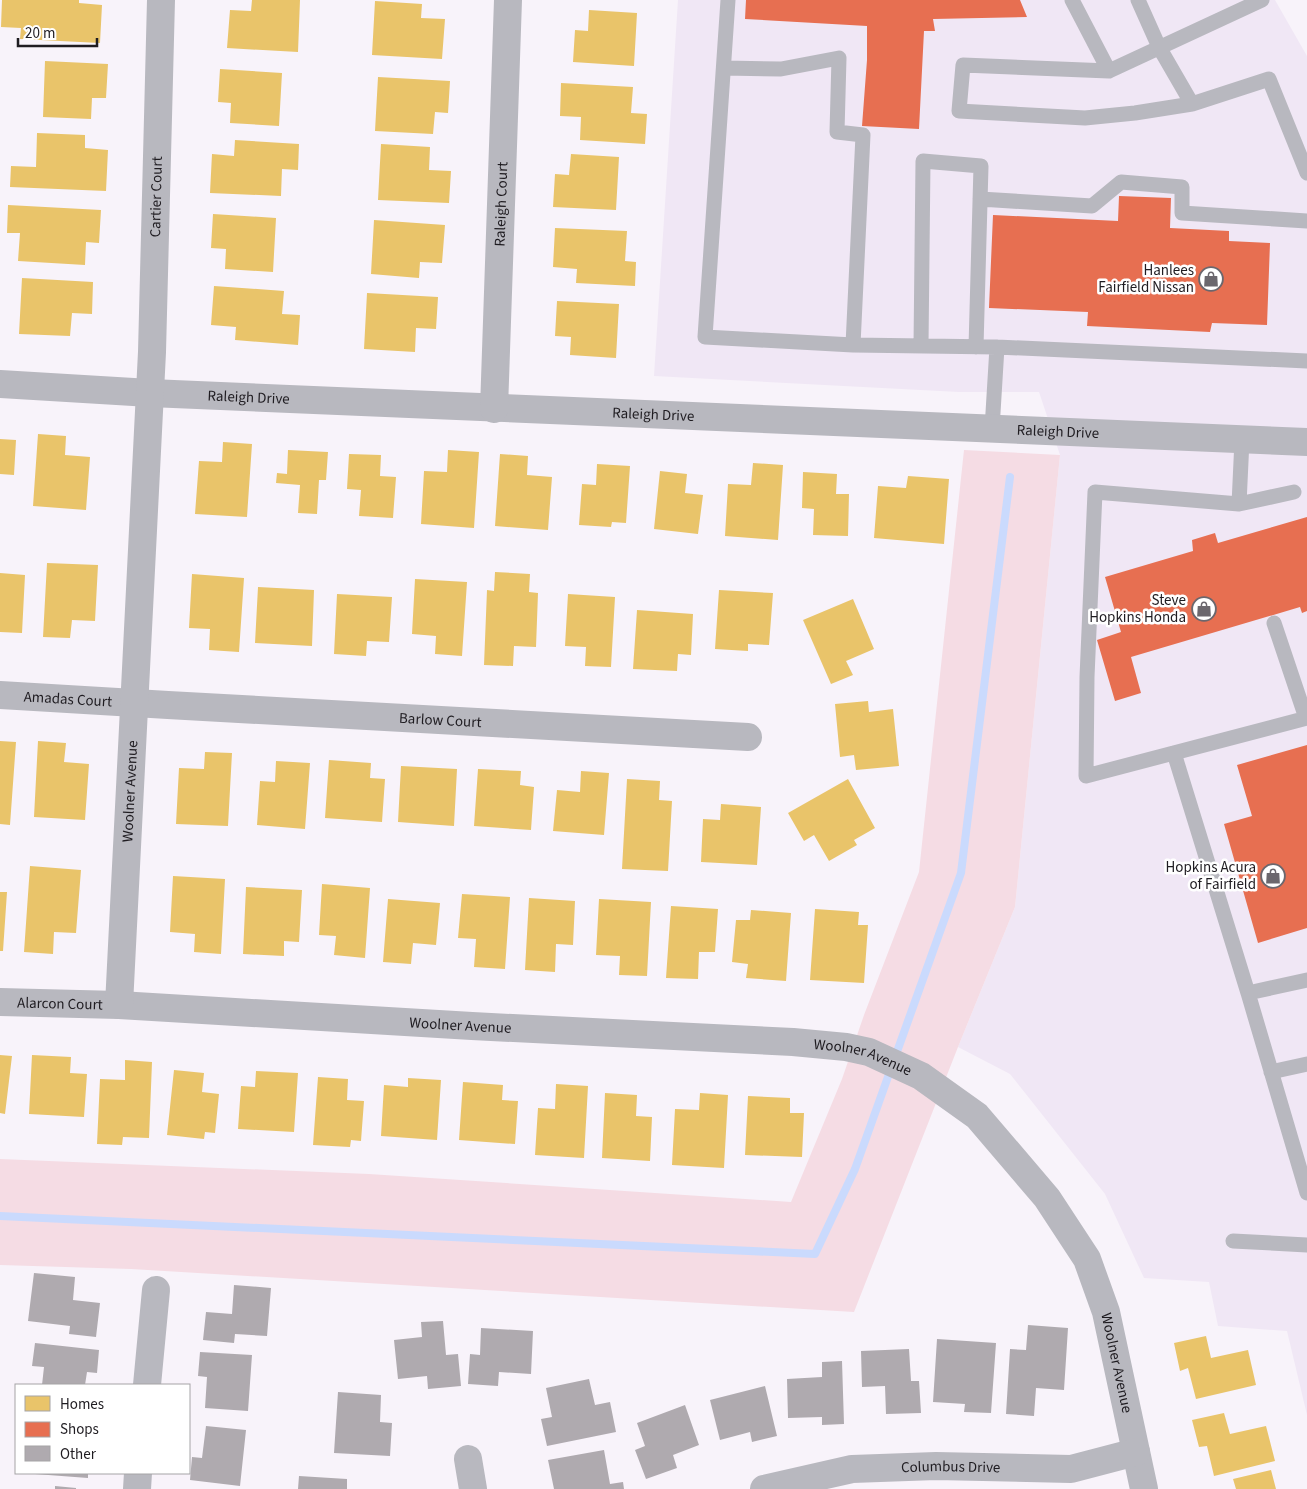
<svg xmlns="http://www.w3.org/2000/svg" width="1307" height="1489" viewBox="0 0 1307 1489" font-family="'Source Sans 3',sans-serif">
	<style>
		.built { fill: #f0e7f5 }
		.green { fill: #f5dce4 }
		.homes { fill: #e9c46a }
		.shops { fill: #e76f51 }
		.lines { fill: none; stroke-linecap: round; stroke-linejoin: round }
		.stream { stroke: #cadafd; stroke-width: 8 }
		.building { fill: #afaaaf }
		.service { stroke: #b8b8bf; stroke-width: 15 }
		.minor { stroke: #b8b8bf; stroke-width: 28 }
		.labels { text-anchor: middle; stroke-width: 5; stroke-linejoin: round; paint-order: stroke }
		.street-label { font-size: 15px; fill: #1f1c21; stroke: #fff }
		.poi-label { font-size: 15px; fill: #1f1c21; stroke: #fff; text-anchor: end }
	</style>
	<rect width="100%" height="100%" fill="#f8f3fa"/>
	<path class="built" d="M 678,0 L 1275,0 L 1307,56 L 1307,1415 L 1287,1331 L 1218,1326 L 1209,1282 L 1144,1278 L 1105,1194 L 1010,1074 L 958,1047 L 1015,907 L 1060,455 L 1039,392 L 959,392 L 654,376 Z"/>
	<path class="green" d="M 964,450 L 1060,455 L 1015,907 L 958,1047 L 854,1312 L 131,1269 L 0,1265 L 0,1159 L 369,1174 L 791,1202 L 842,1079 L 864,1015 L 919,872 Z"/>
	<path class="homes" d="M 2,0 L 79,0 L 79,3 L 102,5 L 100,43 L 20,39 L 21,28 L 1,27 Z
		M 252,0 L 300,0 L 298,52 L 227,48 L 230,10 L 251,11 Z
		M 375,1 L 422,4 L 421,18 L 445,19 L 442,59 L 372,55 Z
		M 589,10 L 637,13 L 634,66 L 573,62 L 575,30 L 588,31 Z
		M 45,61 L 108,64 L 106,98 L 92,98 L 91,119 L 43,117 Z
		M 220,69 L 282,73 L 279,126 L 230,123 L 231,103 L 218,102 Z
		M 378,77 L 450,81 L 448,113 L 435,112 L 433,134 L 375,131 Z
		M 561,83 L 633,87 L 631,113 L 647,114 L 645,144 L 580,140 L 581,117 L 560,116 Z
		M 37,133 L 85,135 L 85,148 L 108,150 L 106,191 L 10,187 L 11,166 L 36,167 Z
		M 235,140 L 299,144 L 298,170 L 282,169 L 281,196 L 210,193 L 212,154 L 234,156 Z
		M 381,144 L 430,147 L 429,170 L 451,171 L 449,203 L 378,200 Z
		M 571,154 L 619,157 L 616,210 L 553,207 L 555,174 L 569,175 Z
		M 8,205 L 101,210 L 99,243 L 86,242 L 85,265 L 18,261 L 20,233 L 7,233 Z
		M 213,214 L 276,218 L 273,272 L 225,269 L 226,249 L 211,248 Z
		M 374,220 L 445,225 L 442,263 L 420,262 L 419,278 L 371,274 Z
		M 555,228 L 627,231 L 625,261 L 636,262 L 635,286 L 576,283 L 577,269 L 553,267 Z
		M 22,278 L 93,282 L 92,314 L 72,313 L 70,336 L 19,334 Z
		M 214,286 L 284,291 L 282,314 L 300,315 L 298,345 L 235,340 L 236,327 L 211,325 Z
		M 367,293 L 438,297 L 436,329 L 416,328 L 415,352 L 364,349 Z
		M 557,301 L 619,304 L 616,358 L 570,355 L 571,337 L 555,336 Z
		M 38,434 L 66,436 L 65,455 L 90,457 L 86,510 L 33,506 Z
		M 0,439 L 16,440 L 14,475 L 0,474 Z
		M 223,442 L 252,444 L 247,517 L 195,514 L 199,461 L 222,462 Z
		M 288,450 L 328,452 L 326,480 L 319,480 L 317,514 L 298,513 L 300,485 L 276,483 L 277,473 L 287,474 Z
		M 448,450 L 479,452 L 474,528 L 421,524 L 424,471 L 447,472 Z
		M 349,454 L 381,455 L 380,476 L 396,477 L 393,518 L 359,516 L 361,490 L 347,489 Z
		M 500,454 L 528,456 L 527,475 L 552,477 L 548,530 L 495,526 Z
		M 753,463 L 783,465 L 778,540 L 725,536 L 728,484 L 751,485 Z
		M 597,464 L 630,466 L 626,523 L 612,522 L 611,527 L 579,525 L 582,484 L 596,485 Z
		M 660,471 L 687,474 L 685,493 L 703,495 L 698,534 L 654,529 Z
		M 803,472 L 837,474 L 836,494 L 849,494 L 848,536 L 813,535 L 814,509 L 802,508 Z
		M 908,476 L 949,479 L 944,544 L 874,538 L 878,486 L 906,488 Z
		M 47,563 L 98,565 L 95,621 L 72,620 L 70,638 L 43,637 Z
		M 495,572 L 530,574 L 529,592 L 538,593 L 536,647 L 514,646 L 513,666 L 484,665 L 487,590 L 494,591 Z
		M 0,573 L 25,575 L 22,633 L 0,632 Z
		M 192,574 L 244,578 L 239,652 L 209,650 L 210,629 L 189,628 Z
		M 415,579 L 467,582 L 462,656 L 435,654 L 436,636 L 412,634 Z
		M 258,587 L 314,590 L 312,646 L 255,643 Z
		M 719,590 L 773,593 L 769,645 L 748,644 L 748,651 L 715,649 Z
		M 337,594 L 392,597 L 389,642 L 367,641 L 366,656 L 334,654 Z
		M 568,594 L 615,597 L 611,667 L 585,666 L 586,647 L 565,646 Z
		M 853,599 L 874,649 L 846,661 L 853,675 L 831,684 L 803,620 Z
		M 637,610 L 693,614 L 691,655 L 678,654 L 677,671 L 633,669 Z
		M 868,701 L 869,712 L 893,709 L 899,766 L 856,770 L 854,755 L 840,757 L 835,704 Z
		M 0,741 L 16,742 L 10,825 L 0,824 Z
		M 38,741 L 66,743 L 64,762 L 89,764 L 85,820 L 34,817 Z
		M 205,752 L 232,753 L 228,826 L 176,824 L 179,768 L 204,769 Z
		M 329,760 L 371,763 L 370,778 L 385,779 L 382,822 L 325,818 Z
		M 276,761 L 310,763 L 305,829 L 257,825 L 260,781 L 275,782 Z
		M 401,766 L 457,769 L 454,826 L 398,822 Z
		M 478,769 L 521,771 L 520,785 L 534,787 L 531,830 L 474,826 Z
		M 581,771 L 609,773 L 604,835 L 553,831 L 557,790 L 580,792 Z
		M 627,779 L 660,781 L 659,800 L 672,801 L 668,871 L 622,869 Z
		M 848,779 L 875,828 L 854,840 L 857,845 L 829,861 L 814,835 L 804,841 L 788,813 Z
		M 721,804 L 761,807 L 757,865 L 701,862 L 703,819 L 720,820 Z
		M 30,866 L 81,870 L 76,933 L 54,932 L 53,954 L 24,952 Z
		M 173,876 L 225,879 L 221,954 L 194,952 L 195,934 L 170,932 Z
		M 322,884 L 370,888 L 365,958 L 334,955 L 336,936 L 319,935 Z
		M 246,887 L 302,890 L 299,942 L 284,941 L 284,956 L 243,954 Z
		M 0,892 L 7,892 L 3,951 L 0,951 Z
		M 462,894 L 510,897 L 505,969 L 474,967 L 476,939 L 458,938 Z
		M 529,898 L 575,901 L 573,945 L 556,944 L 555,972 L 525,970 Z
		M 388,899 L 440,903 L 436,945 L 413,943 L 411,964 L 383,962 Z
		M 599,899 L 651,902 L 647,976 L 619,975 L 620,956 L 596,955 Z
		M 671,906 L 718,909 L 715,952 L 699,952 L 698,979 L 666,978 Z
		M 815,909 L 859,912 L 858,925 L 868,925 L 864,983 L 810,980 Z
		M 751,910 L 791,913 L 786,981 L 746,978 L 748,964 L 732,962 L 736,920 L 750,920 Z
		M 0,1055 L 12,1056 L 5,1114 L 0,1113 Z
		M 32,1055 L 71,1057 L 70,1073 L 87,1074 L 84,1117 L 29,1114 Z
		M 125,1060 L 152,1062 L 149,1138 L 123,1137 L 122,1145 L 97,1144 L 100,1079 L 125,1080 Z
		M 174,1070 L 204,1073 L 202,1092 L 219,1094 L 215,1133 L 205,1132 L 204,1139 L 167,1135 Z
		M 256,1071 L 298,1073 L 294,1132 L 238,1129 L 241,1086 L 255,1087 Z
		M 318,1077 L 348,1079 L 347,1100 L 364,1101 L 361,1141 L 351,1140 L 350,1147 L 313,1145 Z
		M 408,1078 L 441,1080 L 437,1140 L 381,1136 L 384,1085 L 408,1087 Z
		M 463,1082 L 503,1085 L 502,1100 L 518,1101 L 515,1144 L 459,1140 Z
		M 556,1084 L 588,1086 L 584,1158 L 535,1155 L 538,1108 L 555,1109 Z
		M 605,1093 L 637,1095 L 636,1116 L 652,1117 L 650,1161 L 602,1158 Z
		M 700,1093 L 728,1095 L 724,1168 L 672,1165 L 675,1109 L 699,1110 Z
		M 748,1096 L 790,1098 L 790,1113 L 804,1113 L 802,1157 L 745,1155 Z
		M 1206,1336 L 1211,1358 L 1248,1350 L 1256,1385 L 1196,1399 L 1188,1368 L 1180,1371 L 1174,1343 Z
		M 1224,1413 L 1230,1434 L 1266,1426 L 1275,1461 L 1214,1476 L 1207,1446 L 1199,1447 L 1192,1420 Z
		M 1271,1470 L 1276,1489 L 1236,1489 L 1233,1479 Z"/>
	<path class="shops" d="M 746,0 L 1020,0 L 1027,17 L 933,19 L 935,31 L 924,31 L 919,129 L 862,126 L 867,60 L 867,26 L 745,19 Z
		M 1119,196 L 1171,198 L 1170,228 L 1229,231 L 1229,241 L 1270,243 L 1267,325 L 1212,323 L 1210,332 L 1087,326 L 1088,312 L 989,308 L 993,215 L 1118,221 Z
		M 1307,517 L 1307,611 L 1302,613 L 1300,607 L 1131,657 L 1141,693 L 1115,701 L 1097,640 L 1121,632 L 1105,577 L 1193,551 L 1192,540 L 1215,533 L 1218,543 Z
		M 1307,745 L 1307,928 L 1258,943 L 1224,824 L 1252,816 L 1237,765 Z"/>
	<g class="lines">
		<path class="stream" d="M 0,1216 L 815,1254 L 855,1169 L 961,873 L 1010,477"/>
	</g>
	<path class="building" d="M 34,1273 L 75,1277 L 73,1300 L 100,1303 L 96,1337 L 69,1334 L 70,1326 L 28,1321 Z
		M 234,1285 L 271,1288 L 267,1336 L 235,1334 L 234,1343 L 203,1340 L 206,1312 L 232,1314 Z
		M 443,1321 L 446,1355 L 458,1354 L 461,1386 L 428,1389 L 427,1376 L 398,1379 L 394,1340 L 422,1337 L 421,1322 Z
		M 1028,1325 L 1068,1328 L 1064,1390 L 1036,1388 L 1034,1416 L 1006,1414 L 1010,1349 L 1026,1350 Z
		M 481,1328 L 533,1331 L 531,1374 L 499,1372 L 498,1386 L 468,1384 L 470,1354 L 480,1355 Z
		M 937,1339 L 996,1343 L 991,1413 L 964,1412 L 965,1404 L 933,1402 Z
		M 35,1343 L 99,1350 L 97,1373 L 87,1372 L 85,1385 L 42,1385 L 44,1367 L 32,1366 Z
		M 909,1349 L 911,1381 L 919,1381 L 921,1413 L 886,1414 L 885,1386 L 862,1387 L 861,1351 Z
		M 200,1352 L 252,1355 L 248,1411 L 205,1408 L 207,1377 L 198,1376 Z
		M 842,1361 L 844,1424 L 822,1425 L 822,1417 L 788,1418 L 787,1379 L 822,1377 L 822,1362 Z
		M 589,1379 L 595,1405 L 610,1402 L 616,1432 L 547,1446 L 541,1419 L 552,1417 L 546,1388 Z
		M 765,1386 L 777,1436 L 752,1442 L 750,1432 L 720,1440 L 710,1400 Z
		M 338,1392 L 381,1395 L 380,1422 L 392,1423 L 390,1456 L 334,1453 Z
		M 685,1405 L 699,1445 L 673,1455 L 677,1468 L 646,1479 L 635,1450 L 645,1446 L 637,1423 Z
		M 206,1426 L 246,1430 L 240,1486 L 190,1480 L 192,1457 L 202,1458 Z
		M 604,1450 L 610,1484 L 623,1482 L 624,1489 L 554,1489 L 548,1460 Z
		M 35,1473 L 88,1473 L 88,1478 L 35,1474 Z
		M 299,1476 L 347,1479 L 347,1489 L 298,1489 Z
		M 55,1486 L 76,1488 L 76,1489 L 55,1489 Z"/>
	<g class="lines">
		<path class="service" d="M 1072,0 L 1109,71
			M 1138,0 L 1159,47 L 1192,104 L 1269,79 L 1307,173
			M 724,68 L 781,69 L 839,58 L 837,132 L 863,135 L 853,345 L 705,337 L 728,0
			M 1192,104 L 1135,113 L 1085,118 L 959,111 L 963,65 L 1109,71 L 1262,0
			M 980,199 L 1092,206 L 1121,182 L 1182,187 L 1182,213 L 1307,221
			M 853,345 L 997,347 L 1307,361
			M 921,346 L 923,161 L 981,166 L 976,347
			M 992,429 L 997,347
			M 1294,492 L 1239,504 L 1095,492 L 1087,677 L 1086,776 L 1307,718
			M 1239,504 L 1242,440
			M 1274,623 L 1306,718
			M 1174,753 L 1248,993 L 1307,980
			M 1248,993 L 1307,1193
			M 1271,1072 L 1307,1064
			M 1233,1241 L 1307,1245"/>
		<g class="minor">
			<path id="s1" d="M 0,384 L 150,393 L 1307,442"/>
			<path id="s2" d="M 494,409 L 508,0"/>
			<path id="s3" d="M 0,695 L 168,705 L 748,737"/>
			<path id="s4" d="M 0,1002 L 119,1005 L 472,1026 L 793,1042 L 846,1047 L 869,1052 L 921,1076 L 977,1116 L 1047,1198 L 1087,1259 L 1106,1312 L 1144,1489"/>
			<path id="s5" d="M 119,1005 L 152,352 L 161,0"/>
			<path d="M 147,1385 L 156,1290"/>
			<path d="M 468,1459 L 473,1489"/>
			<path d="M 137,1489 L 138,1473"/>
			<path id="s6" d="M 764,1489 L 852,1469 L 936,1466 L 1071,1469 L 1136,1452"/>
		</g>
	</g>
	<defs>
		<g id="shop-ring" transform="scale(1.25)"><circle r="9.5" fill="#fff" stroke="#6b676d" stroke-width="1.5"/><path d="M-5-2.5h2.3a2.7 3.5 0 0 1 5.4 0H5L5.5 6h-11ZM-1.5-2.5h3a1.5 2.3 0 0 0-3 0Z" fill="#6b676d"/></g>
	</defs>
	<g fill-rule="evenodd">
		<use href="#shop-ring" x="1211" y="279"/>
		<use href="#shop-ring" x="1204" y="609"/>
		<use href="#shop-ring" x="1273" y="876"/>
	</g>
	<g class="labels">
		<g class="street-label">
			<text dy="5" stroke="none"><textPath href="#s5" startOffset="809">Cartier Court</textPath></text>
			<text dy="5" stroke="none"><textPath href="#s2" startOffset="205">Raleigh Court</textPath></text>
			<text dy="5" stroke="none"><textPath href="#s1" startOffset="249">Raleigh Drive</textPath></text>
			<text dy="5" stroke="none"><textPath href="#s1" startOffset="654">Raleigh Drive</textPath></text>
			<text dy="5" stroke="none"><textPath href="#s1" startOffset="1059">Raleigh Drive</textPath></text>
			<text dy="5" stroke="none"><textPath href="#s3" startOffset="68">Amadas Court</textPath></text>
			<text dy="5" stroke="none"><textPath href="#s3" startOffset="441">Barlow Court</textPath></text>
			<text dy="5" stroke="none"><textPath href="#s5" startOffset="214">Woolner Avenue</textPath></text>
			<text dy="5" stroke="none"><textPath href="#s4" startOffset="60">Alarcon Court</textPath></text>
			<text dy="5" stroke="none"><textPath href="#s4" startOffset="461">Woolner Avenue</textPath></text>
			<text dy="5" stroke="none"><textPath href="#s4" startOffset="866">Woolner Avenue</textPath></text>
			<text dy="5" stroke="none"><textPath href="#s4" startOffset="1286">Woolner Avenue</textPath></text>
			<text dy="5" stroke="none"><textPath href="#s6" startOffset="189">Columbus Drive</textPath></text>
		</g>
		<g class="poi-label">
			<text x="1194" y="275">Hanlees<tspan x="1194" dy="17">Fairfield Nissan</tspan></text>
			<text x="1186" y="605">Steve<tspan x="1186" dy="17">Hopkins Honda</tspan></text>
			<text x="1256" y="872">Hopkins Acura<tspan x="1256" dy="17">of Fairfield</tspan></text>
		</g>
	</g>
	<rect x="15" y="1384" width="175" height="90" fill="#ffffff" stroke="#a5a4a6"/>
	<rect x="25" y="1396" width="25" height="15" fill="#e9c46a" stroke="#a5a4a6"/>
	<text x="60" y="1409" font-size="15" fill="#1f1c21">Homes</text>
	<rect x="25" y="1422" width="25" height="15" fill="#e76f51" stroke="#a5a4a6"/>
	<text x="60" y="1434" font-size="15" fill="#1f1c21">Shops</text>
	<rect x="25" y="1446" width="25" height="15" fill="#afaaaf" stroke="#a5a4a6"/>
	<text x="60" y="1459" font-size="15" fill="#1f1c21">Other</text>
	<path d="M18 38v8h79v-8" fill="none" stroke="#1f1c21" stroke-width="2.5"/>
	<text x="25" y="38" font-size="15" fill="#1f1c21" stroke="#ffffff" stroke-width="4" paint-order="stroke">20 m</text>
</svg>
